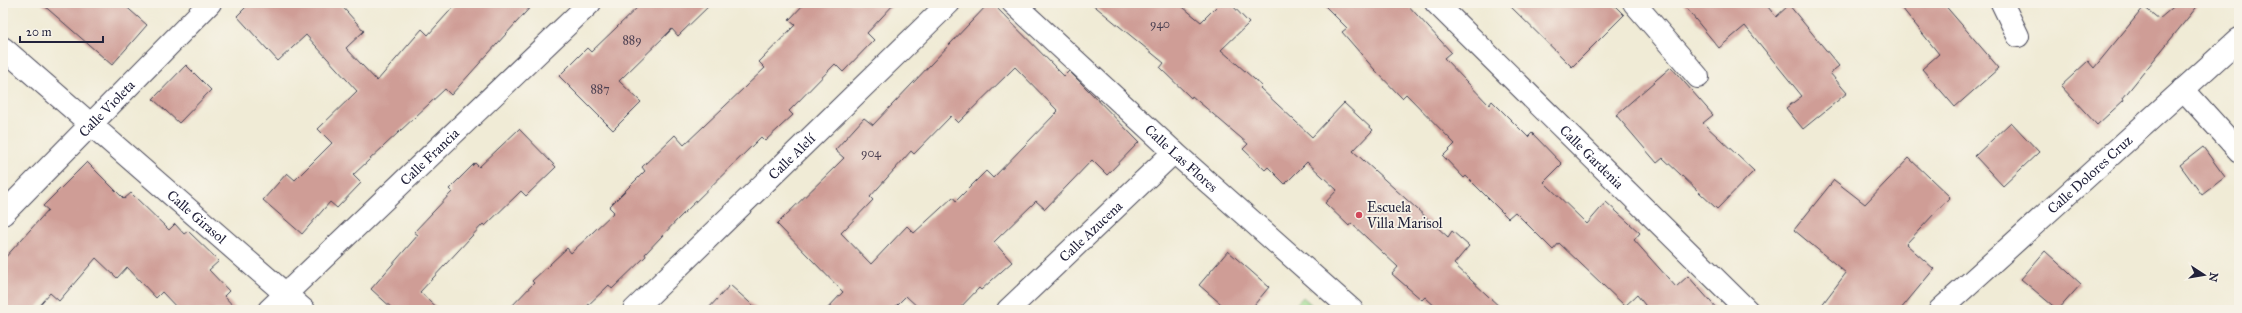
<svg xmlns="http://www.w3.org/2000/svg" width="2242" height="313" viewBox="0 0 2242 313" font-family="'IM FELL Great Primer',serif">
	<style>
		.green { fill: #9fdb8f; stroke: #607e65 }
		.building { fill: #cf9d96; fill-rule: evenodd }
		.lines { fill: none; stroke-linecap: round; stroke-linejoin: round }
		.minor-casing { stroke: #414052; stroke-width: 24 }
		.minor { stroke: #fff; stroke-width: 22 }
		.poi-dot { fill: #d1495b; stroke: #f7f3e8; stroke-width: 1.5 }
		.labels { text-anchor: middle; stroke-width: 3.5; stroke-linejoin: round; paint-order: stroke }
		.number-label { font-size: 12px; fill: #4d4152 }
		.street-label { font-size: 14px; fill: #22223b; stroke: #f7f3e8 }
		.poi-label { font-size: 14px; fill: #22223b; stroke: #f7f3e8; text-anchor: start }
	</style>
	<rect width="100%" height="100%" fill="#f7f3e8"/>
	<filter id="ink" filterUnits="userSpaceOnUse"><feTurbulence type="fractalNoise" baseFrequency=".025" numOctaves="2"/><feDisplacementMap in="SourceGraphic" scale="8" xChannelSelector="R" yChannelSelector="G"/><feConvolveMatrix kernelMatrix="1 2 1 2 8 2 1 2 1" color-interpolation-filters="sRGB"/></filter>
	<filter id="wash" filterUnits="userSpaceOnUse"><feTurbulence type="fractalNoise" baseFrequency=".012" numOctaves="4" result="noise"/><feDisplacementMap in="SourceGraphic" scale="16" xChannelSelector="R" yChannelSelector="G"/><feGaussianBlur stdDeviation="0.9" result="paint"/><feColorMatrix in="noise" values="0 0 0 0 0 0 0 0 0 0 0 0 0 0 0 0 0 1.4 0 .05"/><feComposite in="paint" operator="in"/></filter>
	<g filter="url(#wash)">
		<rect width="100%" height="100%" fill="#f0ebd6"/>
		<path class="green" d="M 1303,297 L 1317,310 L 1290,310 Z"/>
		<g id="blocks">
			<path class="building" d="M 41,3 L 122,3 L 147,25 L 112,65 Z
				M 250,3 L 339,3 L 364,31 L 346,48 L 377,81 L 422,29 L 428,35 L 457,3 L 534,3 L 451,95 L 445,89 L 353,175 L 361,183 L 337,208 L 330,202 L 302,234 L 263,200 L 287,173 L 295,180 L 332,143 L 318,129 L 357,91 L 306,35 L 278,61 L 237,16 Z
				M 642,3 L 712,3 L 678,36 L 672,29 L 619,81 L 641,102 L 613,130 L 559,76 L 587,48 L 591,52 Z
				M 805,3 L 895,3 L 867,33 L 874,40 L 843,72 L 835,64 L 789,111 L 793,115 L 765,141 L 761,137 L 678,219 L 645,254 L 646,256 L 612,289 L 609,285 L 583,310 L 508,310 L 534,283 L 532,281 L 567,248 L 571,253 L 614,212 L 609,207 L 645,171 L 642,167 L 675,135 L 684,145 L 765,68 L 759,62 L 795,25 L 789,20 Z
				M 989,3 L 992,3 L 1064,76 L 1069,71 L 1084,86 L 1139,142 L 1107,175 L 1092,160 L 1045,209 L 1036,201 L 994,242 L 1012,262 L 981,290 L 979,288 L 958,310 L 921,310 L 906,296 L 892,310 L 826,310 L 843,292 L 777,224 L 844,158 L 835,150 L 864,118 L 873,125 ZM 1015,67 L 1058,111 L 993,178 L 986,171 L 956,201 L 953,197 L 914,233 L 907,226 L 871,264 L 841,233 L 873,200 L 870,197 L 911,151 L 914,154 L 951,116 L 958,123 Z
				M 1091,3 L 1178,3 L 1201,22 L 1220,3 L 1230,3 L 1249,23 L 1221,50 L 1262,86 L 1260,88 L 1312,137 L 1344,103 L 1373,130 L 1353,151 L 1448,237 L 1452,231 L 1469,246 L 1454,264 L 1503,310 L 1439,310 L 1425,297 L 1422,300 L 1392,274 L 1398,267 L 1351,223 L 1349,226 L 1325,203 L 1337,190 L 1307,162 L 1285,184 L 1268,167 L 1265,170 L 1243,149 L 1248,144 L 1192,96 L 1191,98 L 1160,68 L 1164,63 Z
				M 1322,3 L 1406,3 L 1451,52 L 1444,58 L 1489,105 L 1492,101 L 1528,137 L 1532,133 L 1562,164 L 1544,182 L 1587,224 L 1606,202 L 1640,233 L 1634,240 L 1676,287 L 1688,276 L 1718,310 L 1649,310 L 1637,295 L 1625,306 L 1559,243 L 1553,250 L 1515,212 L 1508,218 L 1466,176 L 1464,178 L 1443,156 L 1455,144 L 1406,94 L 1402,98 L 1374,69 L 1342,32 L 1347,28 Z
				M 1507,3 L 1612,3 L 1624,15 L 1572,67 Z
				M 1682,3 L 1774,3 L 1768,7 L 1776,17 L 1789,5 L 1839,66 L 1830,73 L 1847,93 L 1803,129 L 1786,108 L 1802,96 L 1745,26 L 1719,48 Z
				M 1898,3 L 1943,3 L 1999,68 L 1955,107 L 1922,69 L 1939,54 Z
				M 2178,3 L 2200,3 L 2123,98 L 2124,100 L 2097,125 L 2061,86 L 2088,61 L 2094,68 L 2144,7 L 2159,19 Z
				M 186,65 L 211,90 L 179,123 L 153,99 Z
				M 1671,67 L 1713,115 L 1703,123 L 1754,171 L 1717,209 L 1663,158 L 1657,163 L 1616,115 Z
				M 2011,122 L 2039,152 L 2003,186 L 1975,156 Z
				M 519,129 L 556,167 L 526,196 L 521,191 L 485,226 L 483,224 L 420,292 L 440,310 L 394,310 L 371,289 L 418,235 L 414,232 L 452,192 L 449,189 L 475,163 L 479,167 Z
				M 2203,147 L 2225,177 L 2202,195 L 2180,165 Z
				M 1909,158 L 1950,197 L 1906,244 L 1934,269 L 1900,310 L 1818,310 L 1846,273 L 1794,230 L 1834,180 L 1865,204 Z
				M 87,162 L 124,199 L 131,193 L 169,230 L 175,224 L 184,234 L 188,231 L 219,261 L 209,270 L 229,291 L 224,296 L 237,310 L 179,310 L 162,292 L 156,298 L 127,267 L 117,278 L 96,258 L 59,301 L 50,293 L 35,310 L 3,310 L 3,260 L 48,210 L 43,206 Z
				M 1228,251 L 1269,287 L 1250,310 L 1228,310 L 1199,285 Z
				M 2045,251 L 2081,284 L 2058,310 L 2021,279 Z
				M 730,285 L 758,310 L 707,310 Z"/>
		</g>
	</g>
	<g filter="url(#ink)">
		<use href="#blocks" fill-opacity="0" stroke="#414052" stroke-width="1"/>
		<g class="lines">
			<g class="minor-casing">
				<g id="minor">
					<path id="s1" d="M 1013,3 L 1174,152 L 1352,310"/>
					<path id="s2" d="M 1436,3 L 1747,310"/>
					<path d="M 1634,3 L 1698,77"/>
					<path d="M 2002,3 L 2018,36"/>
					<path id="s3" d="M 3,48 L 304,310"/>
					<path d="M 2183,89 L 2239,151"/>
					<path id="s4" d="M 3,214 L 210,3"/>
					<path id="s5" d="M 269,310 L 590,3"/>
					<path id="s6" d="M 634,310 L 949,3"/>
					<path id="s7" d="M 1008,310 L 1174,152"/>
					<path id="s8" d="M 1940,310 L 2239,39"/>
				</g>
			</g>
			<use href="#minor" class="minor"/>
		</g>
	</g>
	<circle class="poi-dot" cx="1359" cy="215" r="4"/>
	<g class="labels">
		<g class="number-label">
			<text x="1160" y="28">940</text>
			<text x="632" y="44">889</text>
			<text x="600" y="93">887</text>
			<text x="871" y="157">904</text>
		</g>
		<g class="street-label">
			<text dy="5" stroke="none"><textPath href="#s4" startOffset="148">Calle Violeta</textPath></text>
			<text dy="5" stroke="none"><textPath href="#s6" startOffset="220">Calle Alelí</textPath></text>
			<text dy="5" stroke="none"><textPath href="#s2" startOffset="219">Calle Gardenia</textPath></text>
			<text dy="5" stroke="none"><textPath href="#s5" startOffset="222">Calle Francia</textPath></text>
			<text dy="5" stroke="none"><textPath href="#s1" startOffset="229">Calle Las Flores</textPath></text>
			<text dy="5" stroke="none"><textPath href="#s8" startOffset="202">Calle Dolores Cruz</textPath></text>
			<text dy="5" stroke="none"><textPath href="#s3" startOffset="257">Calle Girasol</textPath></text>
			<text dy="5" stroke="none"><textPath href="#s7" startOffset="114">Calle Azucena</textPath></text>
		</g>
		<g class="poi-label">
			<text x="1367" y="212">Escuela<tspan x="1367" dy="16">Villa Marisol</tspan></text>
		</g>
	</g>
	<rect width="2242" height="313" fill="none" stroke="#f7f3e8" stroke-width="16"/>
	<g transform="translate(2204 275) rotate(102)" stroke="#f7f3e8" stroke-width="3" paint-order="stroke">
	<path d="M0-3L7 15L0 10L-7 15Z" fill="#22223b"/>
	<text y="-6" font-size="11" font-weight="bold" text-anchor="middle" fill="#22223b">N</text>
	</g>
	<path d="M20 36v6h83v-6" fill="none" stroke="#22223b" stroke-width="2"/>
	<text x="26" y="36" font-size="12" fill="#22223b" stroke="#f7f3e8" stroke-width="3" paint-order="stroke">20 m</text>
</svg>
